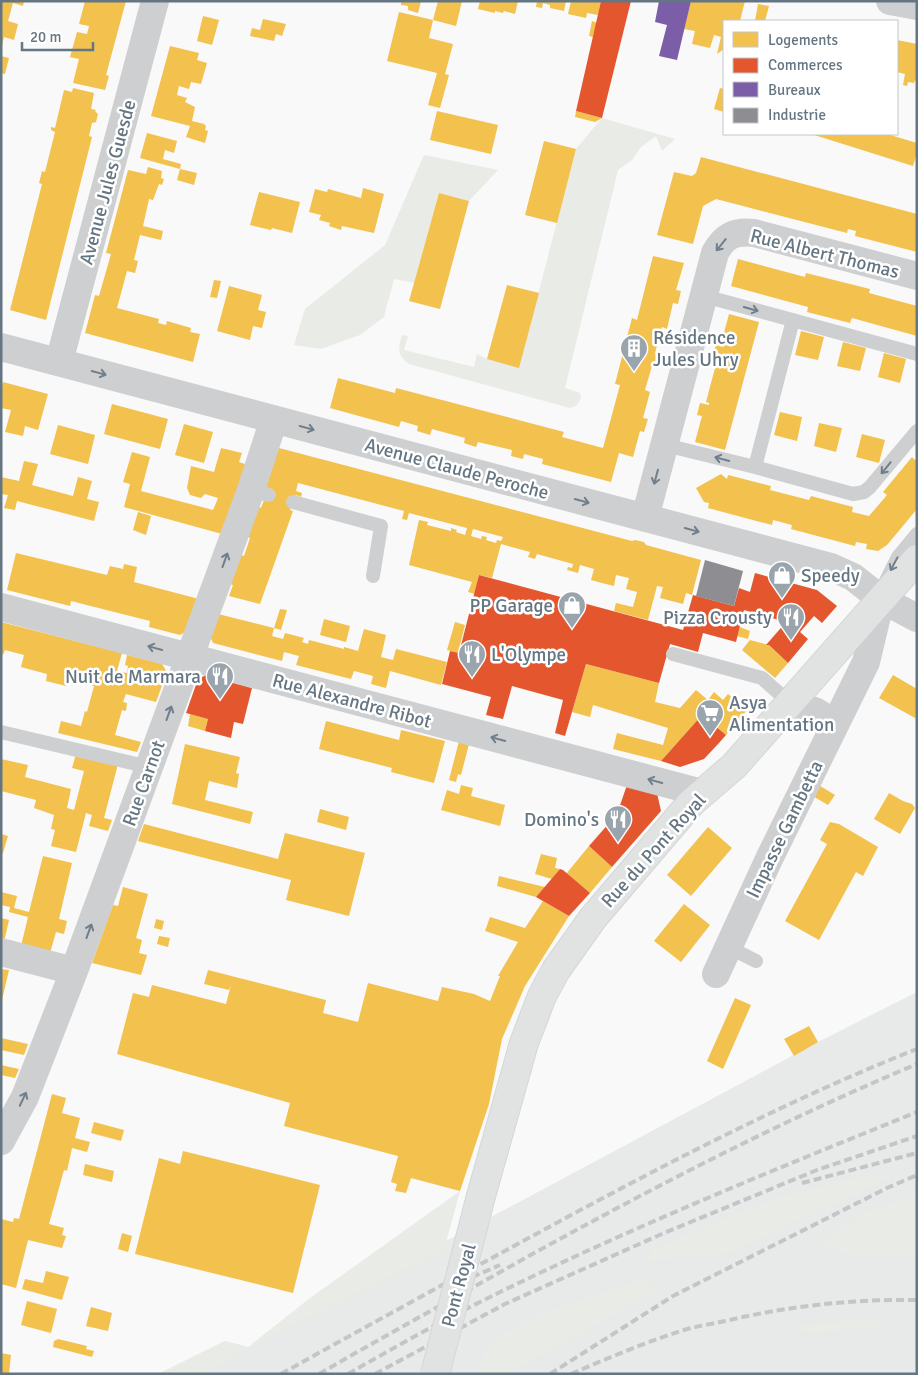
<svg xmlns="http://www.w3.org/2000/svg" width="918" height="1375" viewBox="0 0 918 1375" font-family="Signika,sans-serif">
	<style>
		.built { fill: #e8e9e9 }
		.green { fill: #e8ebe6 }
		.homes { fill: #f2c14e; fill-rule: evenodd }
		.shops { fill: #e4572e }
		.offices { fill: #7b5ea7 }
		.industry { fill: #8d8d92 }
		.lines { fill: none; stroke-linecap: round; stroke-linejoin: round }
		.secondary-casing { stroke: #d5d6d7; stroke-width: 30 }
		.service { stroke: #cecfd0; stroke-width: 14 }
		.minor { stroke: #cecfd0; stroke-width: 28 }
		.tertiary { stroke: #cecfd0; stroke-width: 28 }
		.secondary { stroke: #e1e2e2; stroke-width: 28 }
		.rail { stroke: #c3c5c6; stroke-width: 4; stroke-dasharray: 8 4; stroke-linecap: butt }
		.secondary-bridge-casing { stroke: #d5d6d7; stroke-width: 30; stroke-linecap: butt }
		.secondary-bridge { stroke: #e1e2e2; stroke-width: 28 }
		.oneway { stroke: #707f8b }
		.labels { text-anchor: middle; stroke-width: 5; stroke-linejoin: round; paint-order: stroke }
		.street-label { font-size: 19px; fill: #657683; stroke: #fff }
		.poi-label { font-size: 19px; fill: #657683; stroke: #fff; text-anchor: start }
	</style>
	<rect width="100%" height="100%" fill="#f9f9f9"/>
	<path class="built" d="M 917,992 L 917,1374 L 158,1374 L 225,1341 L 248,1347 L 818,1042 Z"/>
	<path class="green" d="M 602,118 L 675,139 L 662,151 L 656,136 L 641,147 L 632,160 L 618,170 L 565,388 L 580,393 L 581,399 L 576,406 L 570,408 L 409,364 C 397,355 398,349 402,335 L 408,336 L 404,350 L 474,367 L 477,354 L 487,359 L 519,367 L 576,149 Z
		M 424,155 L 498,170 L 469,201 L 439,193 L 414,283 L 394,279 L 384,317 L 360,335 L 321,349 L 294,345 L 305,309 L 385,245 Z
		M 873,1173 L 892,1176 L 855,1195 L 729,1253 L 647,1261 L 651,1249 L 776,1198 Z
		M 460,1191 L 444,1250 L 248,1347 L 205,1374 L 159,1374 L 225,1341 L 248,1347 L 310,1298 Z
		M 917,1195 L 917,1255 L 860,1258 L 835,1249 L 818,1246 L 865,1211 Z
		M 644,1279 L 659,1290 L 508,1374 L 478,1374 L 487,1344 L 533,1316 Z
		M 880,1320 L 879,1328 L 807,1333 L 787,1325 Z"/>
	<path class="homes" d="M 1,1 L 24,1 L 23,6 L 13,3 L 8,21 L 18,24 L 14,40 L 4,37 L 2,46 Z
		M 85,1 L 126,1 L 106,75 L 109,76 L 105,90 L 73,83 L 79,59 L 70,57 L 77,32 L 87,34 L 89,26 L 79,24 Z
		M 401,1 L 421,1 L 418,13 L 408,10 L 408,6 L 401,5 Z
		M 438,1 L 462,1 L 456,26 L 433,20 Z
		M 480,1 L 518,1 L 515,14 L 504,11 L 503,13 L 495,11 L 495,13 L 478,9 Z
		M 537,1 L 566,1 L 564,11 L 550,8 L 550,5 L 543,3 L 542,8 L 536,7 Z
		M 571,1 L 601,1 L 598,15 L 587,13 L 586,18 L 568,14 Z
		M 691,1 L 745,1 L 740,21 L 724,21 L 724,49 L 717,54 L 721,37 L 714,35 L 710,48 L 692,44 L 695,31 L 684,29 Z
		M 758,4 L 769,6 L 765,21 L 755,21 Z
		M 399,12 L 433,20 L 429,38 L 453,44 L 445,74 L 449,75 L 440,108 L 428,105 L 437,73 L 387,61 Z
		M 203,16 L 219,20 L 212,45 L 197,41 Z
		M 263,19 L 286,24 L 282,36 L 276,34 L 274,41 L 250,36 L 252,28 L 260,30 Z
		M 592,21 L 597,23 L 593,37 L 589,36 Z
		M 897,40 L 917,44 L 917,76 L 914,83 L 908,82 L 907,86 L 903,85 L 905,74 L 897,72 Z
		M 170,46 L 199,53 L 197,60 L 207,63 L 201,84 L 191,82 L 189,89 L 179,86 L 177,95 L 187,98 L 185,102 L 195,107 L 192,121 L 204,124 L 206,126 L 205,130 L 208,131 L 205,143 L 186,137 L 190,126 L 151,116 Z
		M 1,56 L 9,58 L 5,74 L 1,73 Z
		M 73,88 L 94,93 L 91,109 L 96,110 L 95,111 L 98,114 L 96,122 L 92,123 L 89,136 L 92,137 L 46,320 L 10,310 L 42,184 L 39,183 L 42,171 L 45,172 L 55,132 L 51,130 L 51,127 L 55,128 L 64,90 L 72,92 Z
		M 720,88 L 724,89 L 724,112 L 714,109 Z
		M 437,111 L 498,125 L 491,154 L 430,140 Z
		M 576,111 L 602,118 L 595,122 L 575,117 Z
		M 147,133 L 177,141 L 174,153 L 165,150 L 163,159 L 181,164 L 180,169 L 140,158 Z
		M 811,134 L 887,134 L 917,143 L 917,152 L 913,166 Z
		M 544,141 L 576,149 L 557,223 L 525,215 Z
		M 701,157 L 917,214 L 917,252 L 855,236 L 856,231 L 848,229 L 847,233 L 716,199 L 703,206 L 693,244 L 657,235 L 674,172 L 692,176 L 696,173 Z
		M 148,167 L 162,171 L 161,178 L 164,179 L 162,185 L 159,184 L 153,200 L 149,199 L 143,226 L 163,231 L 161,240 L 140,235 L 134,260 L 138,261 L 135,273 L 127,271 L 117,308 L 159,319 L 158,323 L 166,325 L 167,321 L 191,328 L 190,332 L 200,334 L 193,362 L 85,333 L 95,295 L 99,296 L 111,254 L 106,253 L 128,170 L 146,174 Z
		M 180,169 L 197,173 L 194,185 L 177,180 Z
		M 363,188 L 384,194 L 374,233 L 342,226 L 341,230 L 329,226 L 330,223 L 319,220 L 321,215 L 309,212 L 315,189 L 327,192 L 328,189 L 361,198 Z
		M 259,192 L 300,202 L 292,233 L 272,228 L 271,230 L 250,225 Z
		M 439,193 L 469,201 L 440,309 L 409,301 Z
		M 653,256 L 684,263 L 676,290 L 681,291 L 678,304 L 673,303 L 667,329 L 662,327 L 655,353 L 660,354 L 657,367 L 652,366 L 645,390 L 650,392 L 643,418 L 648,419 L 644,432 L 640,431 L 633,457 L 619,453 L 611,482 L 542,464 L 543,459 L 524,454 L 523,459 L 511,456 L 512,450 L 478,442 L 476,447 L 464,443 L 465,438 L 432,429 L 430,435 L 417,431 L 418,426 L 401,421 L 399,427 L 330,408 L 338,378 L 395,393 L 396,388 L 564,432 L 562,437 L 603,448 L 620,385 L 615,384 L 616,380 L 632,318 L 637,320 Z
		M 738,259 L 805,277 L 806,273 L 870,289 L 869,293 L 917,306 L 917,336 L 852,318 L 850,323 L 807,312 L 808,307 L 731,286 Z
		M 214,280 L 221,281 L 217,298 L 210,297 Z
		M 507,285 L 539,293 L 519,368 L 487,359 Z
		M 229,286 L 262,295 L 258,310 L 266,312 L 262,328 L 253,326 L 250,340 L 217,331 Z
		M 729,314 L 759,322 L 725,450 L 695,442 L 702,416 L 697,415 L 700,403 L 709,405 L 709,403 L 706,402 L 719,353 L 714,352 L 717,339 L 722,340 Z
		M 801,331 L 824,337 L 818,360 L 795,355 Z
		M 843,342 L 866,348 L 860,371 L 837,366 Z
		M 884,353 L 906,359 L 900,383 L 878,377 Z
		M 3,382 L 48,394 L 38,430 L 25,426 L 23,436 L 5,432 L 11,410 L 1,408 L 1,391 Z
		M 112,404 L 168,419 L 160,449 L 104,434 Z
		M 780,412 L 802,417 L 797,441 L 774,435 Z
		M 819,423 L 842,428 L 836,452 L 814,446 Z
		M 184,424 L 213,432 L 204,463 L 175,455 Z
		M 58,425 L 95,435 L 88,464 L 50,454 Z
		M 862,434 L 885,440 L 879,463 L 856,457 Z
		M 221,448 L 242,453 L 239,462 L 248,465 L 222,534 L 124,507 L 130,484 L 123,482 L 132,452 L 150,457 L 141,491 L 213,510 L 218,498 L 205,494 L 201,498 L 190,495 L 187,488 L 191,466 L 214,472 Z
		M 279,448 L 632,541 L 635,540 L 644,542 L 646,545 L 701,560 L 692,595 L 686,593 L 683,604 L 660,598 L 663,587 L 657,586 L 648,620 L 614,611 L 616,603 L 633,607 L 637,592 L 626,589 L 629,578 L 616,575 L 614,586 L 602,583 L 591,580 L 594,569 L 580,565 L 578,573 L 571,571 L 567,570 L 568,567 L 572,568 L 573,564 L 537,554 L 535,559 L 528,557 L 530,552 L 501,544 L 492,578 L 479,575 L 475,594 L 468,592 L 472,582 L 409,565 L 419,520 L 428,522 L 427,525 L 451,531 L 451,528 L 457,530 L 456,532 L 465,535 L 467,528 L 409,513 L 407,520 L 402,519 L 404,511 L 298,483 L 296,491 L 302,493 L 301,497 L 296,495 L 293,502 L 290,510 L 293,511 L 260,604 L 229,596 L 233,585 L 230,584 L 241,555 L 244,556 L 250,538 L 248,537 L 259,507 L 261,508 L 264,500 L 269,495 L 272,489 L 265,487 ZM 473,529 L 503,537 L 501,541 L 497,540 L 496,543 L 486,540 L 487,537 L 482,536 L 481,539 L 471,536 Z
		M 912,457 L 915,460 L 917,458 L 917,509 L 887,545 L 878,551 L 866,549 L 867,544 L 856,542 L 855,546 L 791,529 L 792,525 L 773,520 L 772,525 L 708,508 L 709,503 L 704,502 L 696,488 L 721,474 L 727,479 L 728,475 L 771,486 L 770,490 L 809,500 L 811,496 L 853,507 L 852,512 L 869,516 L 887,495 L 883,492 Z
		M 24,461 L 38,464 L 32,485 L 73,496 L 78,477 L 92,481 L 87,499 L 99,502 L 94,521 L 17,501 L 15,510 L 4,508 L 8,495 L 1,494 L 1,477 L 19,481 Z
		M 138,512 L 151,516 L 146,535 L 133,530 Z
		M 16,553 L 107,575 L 110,566 L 123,569 L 124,564 L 137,567 L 134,582 L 199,599 L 187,631 L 180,635 L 149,627 L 150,621 L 71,601 L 70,606 L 7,590 Z
		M 280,609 L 287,610 L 281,630 L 274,628 L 272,636 L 283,639 L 285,633 L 304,638 L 302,642 L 308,644 L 309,640 L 344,649 L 344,647 L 358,651 L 364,629 L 386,635 L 381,657 L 393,660 L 396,649 L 447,662 L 441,685 L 390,671 L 386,688 L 371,684 L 373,676 L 354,671 L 351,679 L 296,665 L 299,656 L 284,652 L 282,661 L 213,643 L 210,636 L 218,614 L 274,628 Z
		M 324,619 L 350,626 L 346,642 L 320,635 Z
		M 1,622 L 122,653 L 117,671 L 127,673 L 128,666 L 125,665 L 127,655 L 162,664 L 167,672 L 156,702 L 126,694 L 123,702 L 127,703 L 126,711 L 122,710 L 115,735 L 141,742 L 137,752 L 58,733 L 61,721 L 81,726 L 85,711 L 87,712 L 94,686 L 68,679 L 66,686 L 46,681 L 47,674 L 21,667 L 24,655 L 5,650 L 3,655 L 1,654 Z
		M 455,622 L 465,625 L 458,653 L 447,650 Z
		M 740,627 L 750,631 L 748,639 L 737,636 Z
		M 750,640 L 769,645 L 788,663 L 775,678 L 742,650 Z
		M 586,664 L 659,683 L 655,702 L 680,708 L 696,690 L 708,700 L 714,692 L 723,700 L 728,694 L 734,699 L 736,698 L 748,709 L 726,735 L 702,715 L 661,761 L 613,749 L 617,733 L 663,745 L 668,728 L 593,705 L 590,717 L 572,712 Z
		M 893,675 L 917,689 L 917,715 L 915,718 L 879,698 Z
		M 190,714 L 208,719 L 205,731 L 188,726 Z
		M 326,721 L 399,740 L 401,730 L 445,741 L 434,783 L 391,772 L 392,768 L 319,749 Z
		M 459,741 L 469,744 L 461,775 L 458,774 L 456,782 L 449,780 Z
		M 185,744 L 240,757 L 236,773 L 239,774 L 237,788 L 209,781 L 205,800 L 253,812 L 250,824 L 172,804 Z
		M 76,754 L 118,764 L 104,818 L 112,820 L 108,831 L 89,826 L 92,815 L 86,813 L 76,852 L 51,846 L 55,830 L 51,829 L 54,815 L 34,808 L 36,800 L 1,791 L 1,759 L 28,765 L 25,777 L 71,789 L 67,808 L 74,810 L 84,771 L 72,768 Z
		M 817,784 L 835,795 L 828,805 L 811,795 Z
		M 461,785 L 473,788 L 471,796 L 505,805 L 500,826 L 441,810 L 447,790 L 459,794 Z
		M 889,793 L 903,801 L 912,804 L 915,808 L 900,834 L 874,819 Z
		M 320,809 L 349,817 L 346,830 L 317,822 Z
		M 830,822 L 839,824 L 878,847 L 863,876 L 856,872 L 819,940 L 785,921 L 827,844 L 820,840 Z
		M 144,824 L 278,859 L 285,833 L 365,853 L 349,916 L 286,900 L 291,880 L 138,841 Z
		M 708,827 L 732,848 L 691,896 L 667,875 Z
		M 1,834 L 8,836 L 3,853 L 1,853 Z
		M 589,846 L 612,867 L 590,893 L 566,874 Z
		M 541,854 L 557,858 L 555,868 L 560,869 L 552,879 L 535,874 Z
		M 43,856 L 72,863 L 59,919 L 67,921 L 64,934 L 56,932 L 50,953 L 21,946 L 28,917 L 9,912 L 10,907 L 1,905 L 1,892 L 17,896 L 14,908 L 29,912 Z
		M 499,876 L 545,887 L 536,897 L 497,886 Z
		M 123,887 L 148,894 L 136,938 L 142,940 L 139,953 L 147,955 L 141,975 L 92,963 L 113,905 L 118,906 Z
		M 543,901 L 569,916 L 525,986 L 502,1039 L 489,1104 L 460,1191 L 411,1178 L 406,1193 L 395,1191 L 397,1184 L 391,1182 L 398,1156 L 284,1126 L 290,1103 L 117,1054 L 133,993 L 149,997 L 152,985 L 226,1004 L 231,985 L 229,990 L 204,984 L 208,970 L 326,1000 L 323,1013 L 358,1022 L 368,983 L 438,1001 L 442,987 L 474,994 L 490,1001 L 500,976 L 498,976 L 518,942 L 485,931 L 490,917 L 525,928 Z
		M 684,904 L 710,925 L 681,962 L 654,941 Z
		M 1,918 L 9,920 L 4,942 L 1,942 Z
		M 156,919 L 164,921 L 162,930 L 154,928 Z
		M 159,936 L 170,938 L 168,947 L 157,944 Z
		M 1,969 L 9,970 L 2,1000 L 1,999 Z
		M 735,998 L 751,1005 L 723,1069 L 707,1061 Z
		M 809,1026 L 818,1042 L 794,1056 L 784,1039 Z
		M 1,1038 L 28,1044 L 24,1055 L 1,1050 Z
		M 1,1065 L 19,1069 L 15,1078 L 1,1075 Z
		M 52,1094 L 66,1098 L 62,1113 L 80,1118 L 75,1138 L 90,1142 L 87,1152 L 72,1148 L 67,1171 L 64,1170 L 49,1224 L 64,1228 L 62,1235 L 66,1236 L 62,1248 L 28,1240 L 16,1288 L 1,1284 L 1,1219 L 13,1222 L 14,1218 L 19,1219 Z
		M 94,1122 L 124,1130 L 121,1141 L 91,1133 Z
		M 183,1151 L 320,1185 L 293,1293 L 135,1254 L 159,1158 L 180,1164 Z
		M 85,1164 L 114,1171 L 112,1182 L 83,1175 Z
		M 122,1233 L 132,1236 L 128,1252 L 118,1249 Z
		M 46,1271 L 69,1277 L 62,1300 L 22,1289 L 25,1279 L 43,1283 Z
		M 27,1301 L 57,1309 L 51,1333 L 21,1325 Z
		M 91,1307 L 112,1313 L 108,1331 L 86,1326 Z
		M 58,1339 L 87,1346 L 86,1349 L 94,1351 L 92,1357 L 53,1347 L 54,1341 Z
		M 1,1353 L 11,1355 L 9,1374 L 1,1374 Z"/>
	<path class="shops" d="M 601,1 L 631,1 L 602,118 L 576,111 Z
		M 755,573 L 817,590 L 837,606 L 822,623 L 814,616 L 800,632 L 808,639 L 788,663 L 769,645 L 766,645 L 786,622 L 744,610 L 736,642 L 703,633 L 698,652 L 670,644 L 659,683 L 586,664 L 565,736 L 555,733 L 563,700 L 512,686 L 503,719 L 486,715 L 491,697 L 442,684 L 450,651 L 459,653 L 479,575 L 683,630 L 693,595 L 734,606 L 739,588 L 750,592 Z
		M 206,675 L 252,688 L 243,724 L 234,722 L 231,738 L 205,731 L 208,719 L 186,713 L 198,679 Z
		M 702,715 L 726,735 L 719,743 L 704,759 L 680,767 L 661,761 Z
		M 627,785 L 657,793 L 661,811 L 612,867 L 589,846 L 617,814 Z
		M 560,869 L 563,870 L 590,893 L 569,916 L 536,897 Z"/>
	<path class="offices" d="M 659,1 L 691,1 L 677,60 L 659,56 L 667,25 L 655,22 Z"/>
	<path class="industry" d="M 705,560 L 743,571 L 734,606 L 696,596 Z"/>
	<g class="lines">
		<g class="secondary-casing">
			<path id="secondary" d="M 481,1196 L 524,1043 L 542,996 L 556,970 L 593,918 L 691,803 L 734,766 L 917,559"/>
		</g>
		<path class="service" d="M 704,296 L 917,354
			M 665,445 L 755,467 L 853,494 L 864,492 L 870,487 L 917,431
			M 755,467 L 793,320
			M 251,490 L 269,495
			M 293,502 L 381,526 L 373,576
			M 886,581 L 898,557 L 917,534
			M 673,654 L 762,678 L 790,703
			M 1,732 L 149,767
			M 728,947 L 756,961"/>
		<path class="minor" d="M 1,347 L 831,567 L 853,577 L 881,599 L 917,618
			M 59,362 L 155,1
			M 645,518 L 715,253 C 724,236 734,231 754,233 L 917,276
			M 1,607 L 702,793
			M 776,718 C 800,706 823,702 830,734
			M 1,952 L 74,971
			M 716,974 L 769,859 L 866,662 L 881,599
			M 1,1141 L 25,1097 L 74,971 L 251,490 L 274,419"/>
		<path class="tertiary" d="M 890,1 L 917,6"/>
		<use href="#secondary" class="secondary"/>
		<path class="rail" d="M 802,1183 L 917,1153
			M 461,1282 L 500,1265
			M 281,1374 C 378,1320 475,1267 573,1214 C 685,1154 798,1096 917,1049
			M 319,1374 C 388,1334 458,1296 527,1257 C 654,1187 783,1120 917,1064
			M 348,1374 C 388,1351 429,1328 470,1307 C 615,1234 766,1173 917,1112
			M 375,1374 L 505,1304 L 664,1233 L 817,1170 L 917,1136
			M 550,1374 L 673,1296 L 887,1188 L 917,1175
			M 571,1374 C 608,1358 646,1342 684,1330 C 698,1326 712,1324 725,1321 C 789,1306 852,1299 917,1300"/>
		<g class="secondary-bridge-casing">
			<path id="secondary-bridge" d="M 435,1374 L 481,1196"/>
		</g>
		<use href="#secondary-bridge" class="secondary-bridge"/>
	</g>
	<defs><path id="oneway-shaft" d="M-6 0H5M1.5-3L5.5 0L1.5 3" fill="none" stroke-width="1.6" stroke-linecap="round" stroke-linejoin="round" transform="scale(1.25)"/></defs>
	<g class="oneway">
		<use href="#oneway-shaft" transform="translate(721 245) rotate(129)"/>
		<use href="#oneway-shaft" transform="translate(751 309) rotate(16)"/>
		<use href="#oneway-shaft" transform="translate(99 373) rotate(15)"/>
		<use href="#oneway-shaft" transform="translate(307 428) rotate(15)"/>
		<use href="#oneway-shaft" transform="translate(722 459) rotate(-165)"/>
		<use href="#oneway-shaft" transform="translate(886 468) rotate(129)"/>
		<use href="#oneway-shaft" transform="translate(656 477) rotate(105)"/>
		<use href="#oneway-shaft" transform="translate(582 501) rotate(15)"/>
		<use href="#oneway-shaft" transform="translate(692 530) rotate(15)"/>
		<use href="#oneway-shaft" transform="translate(225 560) rotate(-70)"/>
		<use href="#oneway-shaft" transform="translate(894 564) rotate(118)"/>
		<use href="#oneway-shaft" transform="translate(155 648) rotate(-165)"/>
		<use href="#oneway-shaft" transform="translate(169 713) rotate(-70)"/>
		<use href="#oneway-shaft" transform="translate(498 739) rotate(-165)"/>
		<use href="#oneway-shaft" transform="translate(655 781) rotate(-165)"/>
		<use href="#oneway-shaft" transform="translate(89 931) rotate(-70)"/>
		<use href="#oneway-shaft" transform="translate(23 1099) rotate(-65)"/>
	</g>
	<defs>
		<g id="building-pin" transform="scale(1.4375)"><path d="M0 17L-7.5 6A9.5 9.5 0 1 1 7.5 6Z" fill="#99a4ac" stroke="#fff"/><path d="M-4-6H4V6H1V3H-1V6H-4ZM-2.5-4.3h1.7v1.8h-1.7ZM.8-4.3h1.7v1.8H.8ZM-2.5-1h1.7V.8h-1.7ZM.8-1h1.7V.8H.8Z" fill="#fff"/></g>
		<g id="shop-pin" transform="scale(1.4375)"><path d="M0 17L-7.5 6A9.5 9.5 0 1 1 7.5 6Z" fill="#99a4ac" stroke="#fff"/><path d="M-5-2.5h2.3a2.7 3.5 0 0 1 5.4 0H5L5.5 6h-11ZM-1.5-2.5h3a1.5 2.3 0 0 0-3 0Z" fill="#fff"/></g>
		<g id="restaurant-pin" transform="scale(1.4375)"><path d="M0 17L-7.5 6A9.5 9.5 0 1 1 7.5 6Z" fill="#99a4ac" stroke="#fff"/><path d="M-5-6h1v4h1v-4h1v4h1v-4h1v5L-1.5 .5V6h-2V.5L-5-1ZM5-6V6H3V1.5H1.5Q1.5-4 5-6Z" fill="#fff"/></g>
		<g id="supermarket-pin" transform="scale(1.4375)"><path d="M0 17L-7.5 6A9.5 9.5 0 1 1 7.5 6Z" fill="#99a4ac" stroke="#fff"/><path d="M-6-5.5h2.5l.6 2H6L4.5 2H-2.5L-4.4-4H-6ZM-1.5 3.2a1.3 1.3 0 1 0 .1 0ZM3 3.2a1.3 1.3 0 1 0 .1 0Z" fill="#fff"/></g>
	</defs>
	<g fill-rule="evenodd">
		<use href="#building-pin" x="634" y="348"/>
		<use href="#shop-pin" x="782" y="575"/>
		<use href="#shop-pin" x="572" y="605"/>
		<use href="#restaurant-pin" x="791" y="617"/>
		<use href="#restaurant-pin" x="472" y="654"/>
		<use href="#restaurant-pin" x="220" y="676"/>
		<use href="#supermarket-pin" x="710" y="713"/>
		<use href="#restaurant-pin" x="618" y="819"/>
	</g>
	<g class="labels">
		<g class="street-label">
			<text transform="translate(107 182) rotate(-75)" y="7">Avenue Jules Guesde</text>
			<text transform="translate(825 253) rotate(14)" y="7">Rue Albert Thomas</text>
			<text transform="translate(457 468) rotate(15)" y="7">Avenue Claude Peroche</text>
			<text transform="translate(352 700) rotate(15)" y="7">Rue Alexandre Ribot</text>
			<text transform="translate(143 783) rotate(-70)" y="7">Rue Carnot</text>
			<text transform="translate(784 829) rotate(-64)" y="7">Impasse Gambetta</text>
			<text transform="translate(653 850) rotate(-48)" y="7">Rue du Pont Royal</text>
			<text transform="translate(458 1285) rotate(-75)" y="7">Pont Royal</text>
		</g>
		<g class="poi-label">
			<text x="653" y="344">Résidence<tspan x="653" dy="22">Jules Uhry</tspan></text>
			<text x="801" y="582">Speedy</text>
			<text x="553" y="612" text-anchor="end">PP Garage</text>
			<text x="772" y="624" text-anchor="end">Pizza Crousty</text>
			<text x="491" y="661">L'Olympe</text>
			<text x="201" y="683" text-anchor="end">Nuit de Marmara</text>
			<text x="729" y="709">Asya<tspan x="729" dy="22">Alimentation</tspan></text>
			<text x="599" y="826" text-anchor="end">Domino's</text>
		</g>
	</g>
	<rect width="918" height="1375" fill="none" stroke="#657683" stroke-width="5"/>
	<rect x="723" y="20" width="175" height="115" fill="#ffffff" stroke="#c1c8cd"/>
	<rect x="733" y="32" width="25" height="15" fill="#f2c14e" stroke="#c1c8cd"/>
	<text x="768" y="45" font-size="15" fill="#657683">Logements</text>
	<rect x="733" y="58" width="25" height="15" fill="#e4572e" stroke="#c1c8cd"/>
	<text x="768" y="70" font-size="15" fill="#657683">Commerces</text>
	<rect x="733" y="82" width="25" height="15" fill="#7b5ea7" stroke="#c1c8cd"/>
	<text x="768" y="95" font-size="15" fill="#657683">Bureaux</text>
	<rect x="733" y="108" width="25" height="15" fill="#8d8d92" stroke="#c1c8cd"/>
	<text x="768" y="120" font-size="15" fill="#657683">Industrie</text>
	<path d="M22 42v8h71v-8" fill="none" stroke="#657683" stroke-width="2.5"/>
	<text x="30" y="42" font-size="15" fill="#657683" stroke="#ffffff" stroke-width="4" paint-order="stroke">20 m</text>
</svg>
